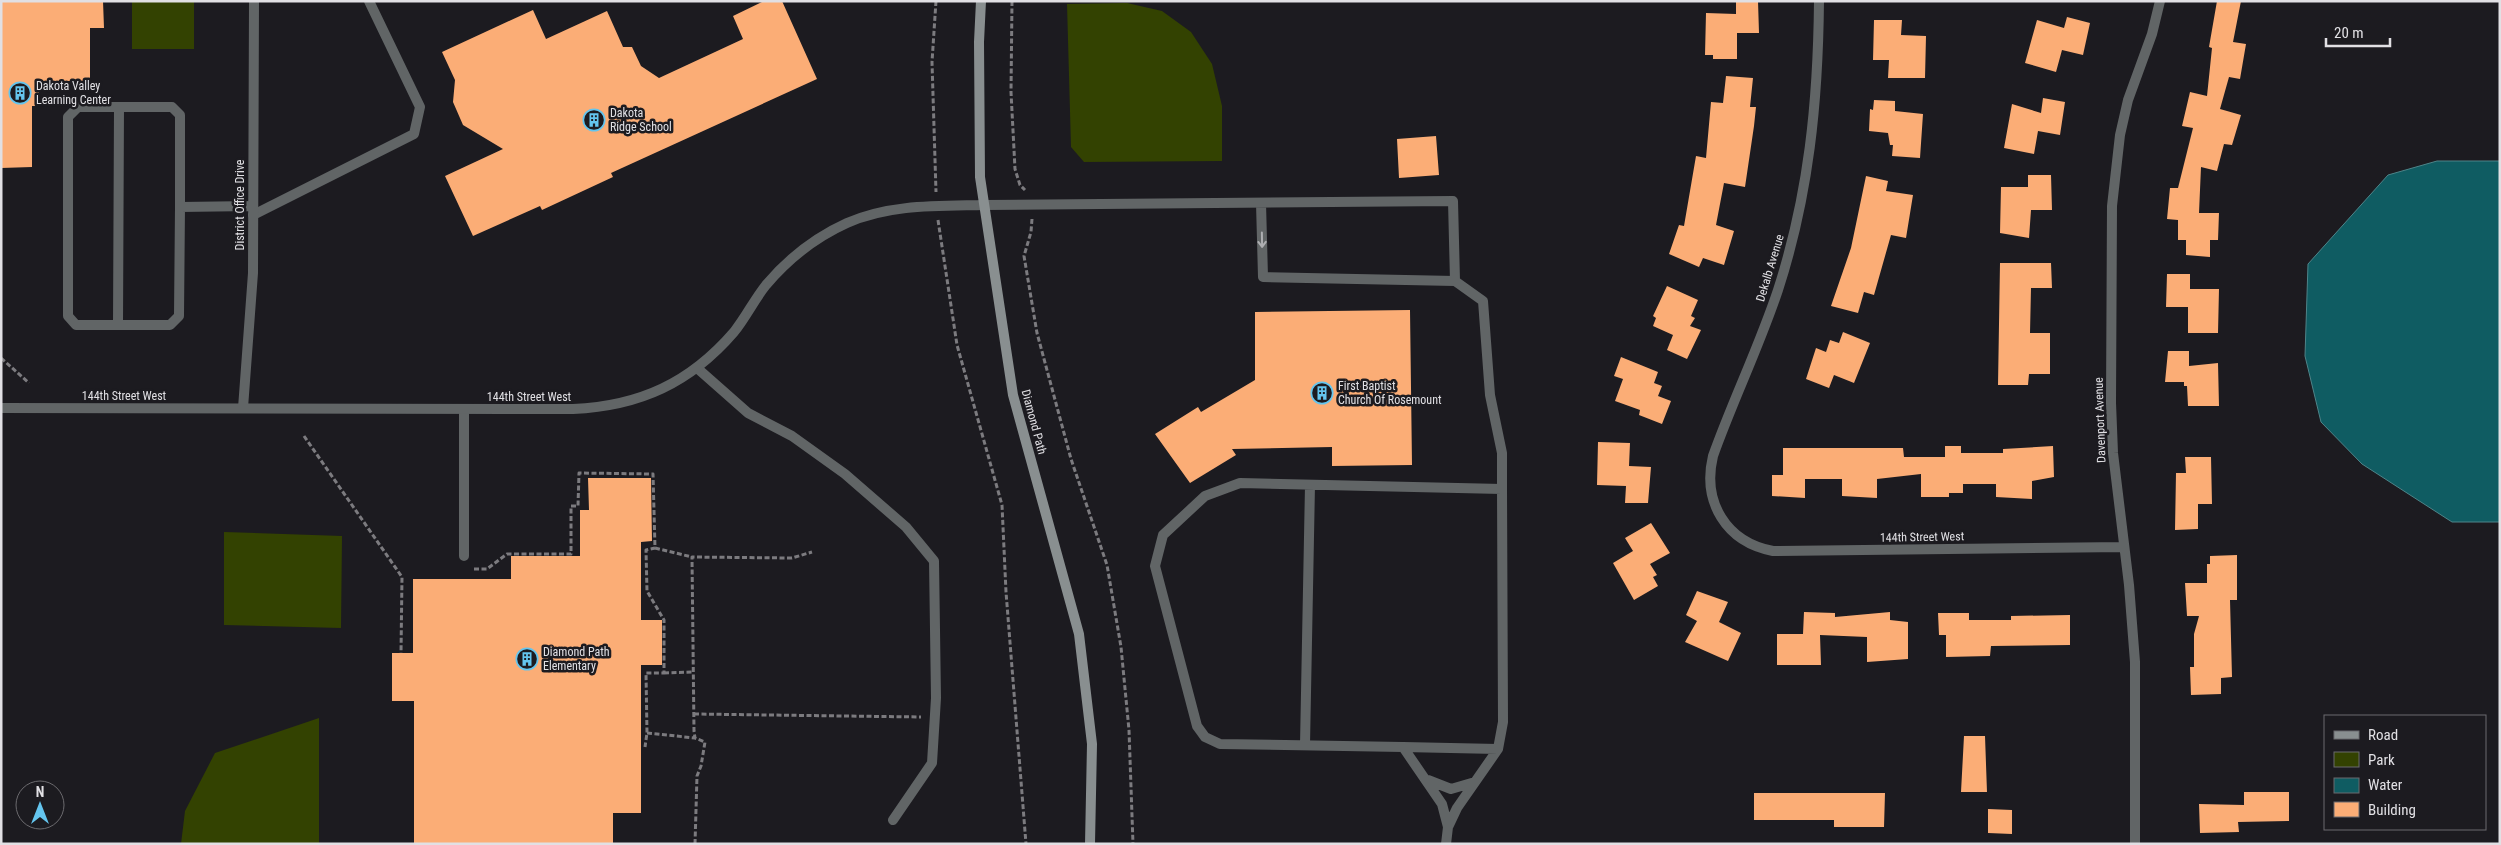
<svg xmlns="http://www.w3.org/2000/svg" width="2501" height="845" viewBox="0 0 2501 845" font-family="'Roboto Condensed',sans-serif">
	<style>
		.green { fill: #334201 }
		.water { fill: #0f5c62; stroke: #4e8489 }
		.building { fill: #fbad76 }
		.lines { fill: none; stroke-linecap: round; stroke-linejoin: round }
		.path { stroke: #7c7b7f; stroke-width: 3; stroke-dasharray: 5 2.5; stroke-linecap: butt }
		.lane { stroke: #616566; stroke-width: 10 }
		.street { stroke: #616566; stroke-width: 10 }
		.secondary { stroke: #898f90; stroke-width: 10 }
		.oneway { stroke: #aeafb2 }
		.labels { text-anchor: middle; stroke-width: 5; stroke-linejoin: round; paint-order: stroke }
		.poi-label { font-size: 12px; fill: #e1e0e4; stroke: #1c1b20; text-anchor: start }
		.street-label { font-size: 12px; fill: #e1e0e4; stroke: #1c1b20 }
	</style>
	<rect width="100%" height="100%" fill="#1c1b20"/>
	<path class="green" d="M 132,1 L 194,1 L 194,49 L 132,49 Z
		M 1127,3 L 1162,11 L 1191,32 L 1212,64 L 1222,106 L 1222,161 L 1084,162 L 1071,147 L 1067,4 Z
		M 224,532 L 342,536 L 341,628 L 224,625 Z
		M 319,718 L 319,844 L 181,844 L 185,811 L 215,753 Z"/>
	<path class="water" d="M 2437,161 L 2500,161 L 2500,522 L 2452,522 L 2362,464 L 2321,422 L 2305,356 L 2308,264 L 2388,175 Z"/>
	<path class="building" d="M 1,1 L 103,1 L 104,28 L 90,28 L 90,81 L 39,81 L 39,106 L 32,106 L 32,167 L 1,168 Z
		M 764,1 L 782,1 L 817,79 L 611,173 L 613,177 L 542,210 L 540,206 L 473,236 L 445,176 L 503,149 L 463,125 L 453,102 L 455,80 L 442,52 L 533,10 L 546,39 L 607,11 L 623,47 L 632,47 L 641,66 L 659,78 L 743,39 L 733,16 Z
		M 1736,1 L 1758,1 L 1759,33 L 1737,33 L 1737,59 L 1713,59 L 1713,55 L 1705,55 L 1706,13 L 1736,14 Z
		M 2217,1 L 2241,1 L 2233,42 L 2246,44 L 2240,79 L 2229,77 L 2220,109 L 2241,115 L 2232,145 L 2224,144 L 2217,171 L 2201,167 L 2199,213 L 2219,213 L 2218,240 L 2210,240 L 2210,257 L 2186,255 L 2186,240 L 2178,240 L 2178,220 L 2167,219 L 2170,188 L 2178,188 L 2193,128 L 2182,126 L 2190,92 L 2207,96 L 2212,48 L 2209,47 Z
		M 2067,17 L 2090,23 L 2083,55 L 2062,50 L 2056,72 L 2025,63 L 2037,20 L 2064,28 Z
		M 1874,20 L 1902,20 L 1901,35 L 1926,36 L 1925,78 L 1888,78 L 1889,60 L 1873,60 Z
		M 1726,76 L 1753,78 L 1750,107 L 1756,107 L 1754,126 L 1745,187 L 1724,183 L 1716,225 L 1734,231 L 1724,265 L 1703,258 L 1699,267 L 1669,254 L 1679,225 L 1684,226 L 1696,156 L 1706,158 L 1711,102 L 1723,103 Z
		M 2043,98 L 2065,102 L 2060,135 L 2038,131 L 2034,154 L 2004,148 L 2012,104 L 2041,113 Z
		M 1874,100 L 1895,101 L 1895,111 L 1923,114 L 1920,158 L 1892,156 L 1893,145 L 1890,145 L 1888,133 L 1869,131 L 1870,109 L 1873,110 Z
		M 1436,136 L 1439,175 L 1399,178 L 1397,139 Z
		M 2028,175 L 2051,175 L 2052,210 L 2031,210 L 2029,238 L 2000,233 L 2001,187 L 2028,187 Z
		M 1866,176 L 1888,181 L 1886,191 L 1913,195 L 1906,238 L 1891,235 L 1874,295 L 1864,292 L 1858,313 L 1831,306 L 1851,248 Z
		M 2000,263 L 2051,263 L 2052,288 L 2031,288 L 2030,333 L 2050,333 L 2050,374 L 2029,374 L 2028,385 L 1998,385 Z
		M 2167,274 L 2190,274 L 2190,289 L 2219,289 L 2218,333 L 2188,333 L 2188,307 L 2166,307 Z
		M 1667,286 L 1698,300 L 1691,316 L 1695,318 L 1690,326 L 1701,330 L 1687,359 L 1667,350 L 1673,335 L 1653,326 L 1656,318 L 1653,316 Z
		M 1410,310 L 1412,465 L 1332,466 L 1332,447 L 1232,449 L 1236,455 L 1190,483 L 1155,434 L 1198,407 L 1201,412 L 1255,380 L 1255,312 Z
		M 1843,332 L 1870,343 L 1854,383 L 1834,375 L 1829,388 L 1806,379 L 1816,348 L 1826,352 L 1830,340 L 1839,343 Z
		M 2168,351 L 2189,351 L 2189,366 L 2218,363 L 2219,406 L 2188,406 L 2187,386 L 2184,386 L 2184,382 L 2165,382 Z
		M 1621,357 L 1658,372 L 1654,383 L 1662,386 L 1658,396 L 1671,401 L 1662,424 L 1639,415 L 1640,410 L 1615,401 L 1623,379 L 1614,376 Z
		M 1598,442 L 1630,443 L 1629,466 L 1651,467 L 1648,503 L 1625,503 L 1626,486 L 1597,485 Z
		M 1945,446 L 1961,446 L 1961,453 L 2003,453 L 2003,449 L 2053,446 L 2054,477 L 2032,481 L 2032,499 L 1996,497 L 1996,484 L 1963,484 L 1963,493 L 1949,493 L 1949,497 L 1921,497 L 1921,474 L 1877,479 L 1877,498 L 1842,496 L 1842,479 L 1805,479 L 1805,498 L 1772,496 L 1772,475 L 1783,475 L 1783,448 L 1903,448 L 1904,457 L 1945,457 Z
		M 2185,457 L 2211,457 L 2212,504 L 2198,504 L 2198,529 L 2175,530 L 2176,473 L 2186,473 Z
		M 588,478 L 651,478 L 652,541 L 641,542 L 641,620 L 662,620 L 662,665 L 641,665 L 641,813 L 613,813 L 613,844 L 414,844 L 414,701 L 392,701 L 392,653 L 413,653 L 413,579 L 511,579 L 511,556 L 580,556 L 580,510 L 589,510 Z
		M 1651,523 L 1670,553 L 1650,564 L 1657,575 L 1653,577 L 1658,586 L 1634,600 L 1613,563 L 1633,551 L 1625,538 Z
		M 2237,555 L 2237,600 L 2230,600 L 2232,677 L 2221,678 L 2221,694 L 2191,695 L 2190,667 L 2194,667 L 2194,634 L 2199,616 L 2187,616 L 2185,583 L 2207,583 L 2207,564 L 2210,564 L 2210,556 Z
		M 1697,591 L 1728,602 L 1719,622 L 1741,633 L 1728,661 L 1685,642 L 1697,621 L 1686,615 Z
		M 1804,612 L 1835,613 L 1835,617 L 1890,612 L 1890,620 L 1908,622 L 1908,659 L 1867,662 L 1867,637 L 1820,635 L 1821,665 L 1777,665 L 1777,634 L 1803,634 Z
		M 1938,613 L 1969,613 L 1969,620 L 2011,620 L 2011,616 L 2070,615 L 2070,645 L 1991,646 L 1990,656 L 1946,657 L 1946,635 L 1939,635 Z
		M 1964,736 L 1985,736 L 1987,792 L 1961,792 Z
		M 2244,792 L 2289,792 L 2289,821 L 2238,822 L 2239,832 L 2200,833 L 2199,804 L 2244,805 Z
		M 1754,793 L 1885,793 L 1884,827 L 1834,827 L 1834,820 L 1754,820 Z
		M 1988,809 L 2012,810 L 2012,834 L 1988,833 Z"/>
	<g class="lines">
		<path class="path" d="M 936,1 L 932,62 L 936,192
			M 1012,1 L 1011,92 L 1015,169 L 1020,185 L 1025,190
			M 1032,219 L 1031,232 L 1024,256 L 1037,333 L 1071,459 L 1107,565 L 1121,647 L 1129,730 L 1133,844
			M 938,220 L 957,345 L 1002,505 L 1006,592 L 1026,844
			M 1,358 L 29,383
			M 304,436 L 402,577 L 401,653
			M 655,548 L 692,557
			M 474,569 L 487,569 L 507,554 L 571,554 L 571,506 L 578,506 L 579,473 L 653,474 L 655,548 L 646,550 L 647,591 L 664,620 L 664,673 L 646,673 L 647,733 L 645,747
			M 664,673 L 693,672
			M 694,714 L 921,717
			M 647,733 L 695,738
			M 695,844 L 697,776 L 701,766 L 705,742 L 695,738 L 694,731 L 692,557 L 792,558 L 812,552"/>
		<path class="lane" d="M 1261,203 L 1263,277 L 1455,281
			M 984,205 L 1453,201 L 1455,281 L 1483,301 L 1490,395 L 1502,453 L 1502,489 L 1503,722 L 1498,749 L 1457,808 L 1448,827 L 1442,804 L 1403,747 L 1220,744 L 1205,737 L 1197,726 L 1155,566 L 1163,535 L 1205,496 L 1240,483 L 1502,489
			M 180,207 L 180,115 L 172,107 L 78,107 L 68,117 L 68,316 L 76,325 L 170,325 L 179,316 L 180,207 L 253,206
			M 253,215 L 414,134 L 420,107 L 369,1
			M 118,325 L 119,107
			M 697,368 L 748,413 L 792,436 L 845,474 L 906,527 L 934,561 L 936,698 L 932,763 L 893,820
			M 464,409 L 464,556
			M 1305,745 L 1310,485
			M 1403,747 L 1498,749
			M 1428,780 L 1451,789 L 1475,782
			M 1446,844 L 1448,827"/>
		<path class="street" d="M 1819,1 C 1818,102 1809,194 1778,290 C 1759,347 1733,400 1713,456 C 1702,502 1726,542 1773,551 L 2124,547
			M 1,408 L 573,409 C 640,406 690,383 734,332 C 746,317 754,300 766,285 C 788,259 816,237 847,223 C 890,204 938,206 984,205
			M 243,408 L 253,273 L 254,1
			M 2135,844 L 2135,662 L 2129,585 L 2113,453 L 2111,403 L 2112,206 L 2120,135 L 2128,100 L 2152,34 L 2160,1"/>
		<path class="secondary" d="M 981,1 L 979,42 L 980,177 L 1013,395 L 1079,634 L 1092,744 L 1090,844"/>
	</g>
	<defs><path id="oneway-shaft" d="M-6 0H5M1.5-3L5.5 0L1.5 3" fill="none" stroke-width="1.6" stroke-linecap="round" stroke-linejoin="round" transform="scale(1.25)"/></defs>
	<use class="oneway" href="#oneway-shaft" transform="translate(1262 240) rotate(89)"/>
	<defs>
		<g id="building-ring" transform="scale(1.125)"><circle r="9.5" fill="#1c1b20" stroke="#64c5ee" stroke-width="1.5"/><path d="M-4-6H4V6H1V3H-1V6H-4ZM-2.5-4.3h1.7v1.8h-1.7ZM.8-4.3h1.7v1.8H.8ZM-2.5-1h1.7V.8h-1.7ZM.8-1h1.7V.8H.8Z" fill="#64c5ee"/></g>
	</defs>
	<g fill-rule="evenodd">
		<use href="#building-ring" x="20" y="93"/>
		<use href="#building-ring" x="594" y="120"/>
		<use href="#building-ring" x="1322" y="393"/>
		<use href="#building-ring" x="527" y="659"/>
	</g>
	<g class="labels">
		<g class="poi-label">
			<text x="36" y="90">Dakota Valley<tspan x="36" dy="14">Learning Center</tspan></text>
			<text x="610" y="117">Dakota<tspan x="610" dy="14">Ridge School</tspan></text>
			<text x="1338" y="390">First Baptist<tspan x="1338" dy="14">Church Of Rosemount</tspan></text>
			<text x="543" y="656">Diamond Path<tspan x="543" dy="14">Elementary</tspan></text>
		</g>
		<g class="street-label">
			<text transform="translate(240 205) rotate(-90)" y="4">District Office Drive</text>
			<text transform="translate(1770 268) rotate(-73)" y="4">Dekalb Avenue</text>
			<text x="124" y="400">144th Street West</text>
			<text x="529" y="401">144th Street West</text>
			<text transform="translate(2100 420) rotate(-92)" y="4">Davenport Avenue</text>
			<text transform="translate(1034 422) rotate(75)" y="4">Diamond Path</text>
			<text transform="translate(1922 537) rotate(-1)" y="4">144th Street West</text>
		</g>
	</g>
	<rect width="2501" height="845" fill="none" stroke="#e1e0e4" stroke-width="5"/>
	<rect x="2324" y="715" width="162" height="115" fill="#1c1b20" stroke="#6b6a6e"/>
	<rect x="2334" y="731" width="25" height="8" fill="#898f90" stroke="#6b6a6e"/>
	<text x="2368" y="740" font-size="15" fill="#e1e0e4">Road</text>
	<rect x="2334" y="752" width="25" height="15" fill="#334201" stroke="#6b6a6e"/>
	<text x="2368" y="765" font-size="15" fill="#e1e0e4">Park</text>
	<rect x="2334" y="778" width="25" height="15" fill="#0f5c62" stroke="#6b6a6e"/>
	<text x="2368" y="790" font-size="15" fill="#e1e0e4">Water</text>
	<rect x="2334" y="802" width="25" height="15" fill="#fbad76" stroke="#6b6a6e"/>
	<text x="2368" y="815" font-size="15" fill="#e1e0e4">Building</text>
	<g transform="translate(40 805)"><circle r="24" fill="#1c1b20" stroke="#6b6a6e"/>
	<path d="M0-4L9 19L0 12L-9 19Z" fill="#64c5ee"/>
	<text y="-8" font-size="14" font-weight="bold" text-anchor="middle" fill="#e1e0e4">N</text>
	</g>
	<path d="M2326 38v8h64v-8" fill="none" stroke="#e1e0e4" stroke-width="2.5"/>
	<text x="2334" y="38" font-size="15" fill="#e1e0e4" stroke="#1c1b20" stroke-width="4" paint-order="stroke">20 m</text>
</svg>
